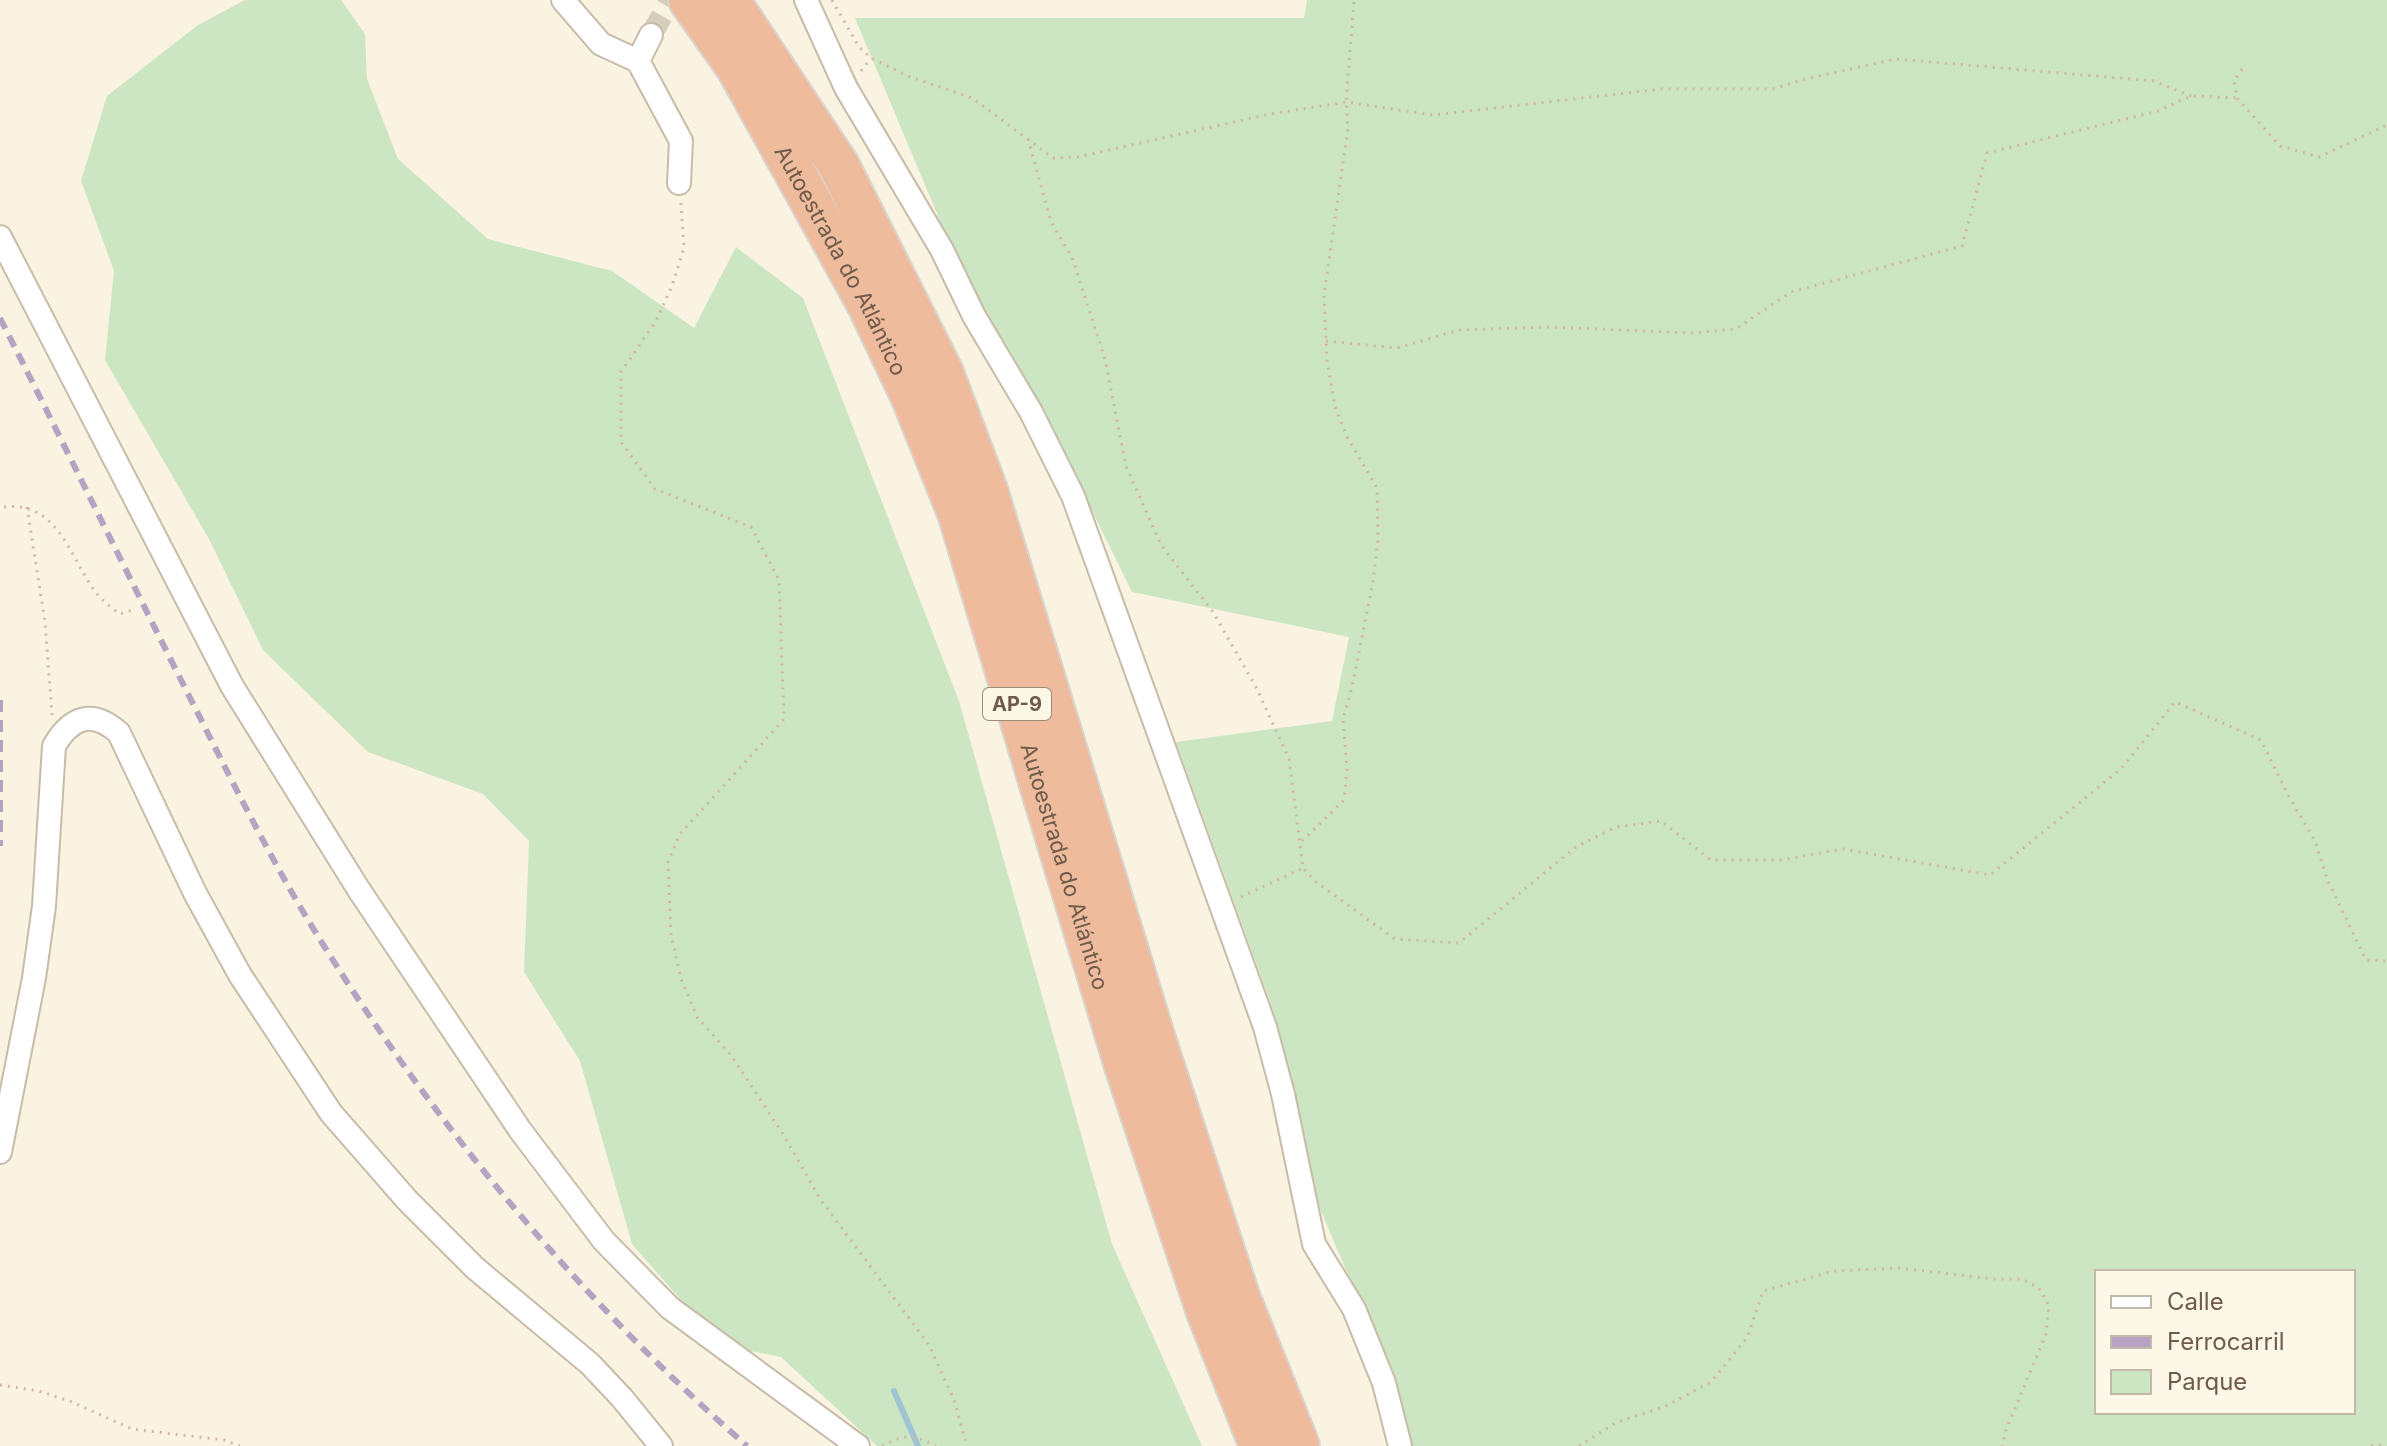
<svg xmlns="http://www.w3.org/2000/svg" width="2387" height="1446" viewBox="0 0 2387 1446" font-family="Inter,sans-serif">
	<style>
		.green { fill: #cce5c2; fill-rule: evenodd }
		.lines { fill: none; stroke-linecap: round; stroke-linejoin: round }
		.stream { stroke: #a0c5d2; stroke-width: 6 }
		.street-tunnel { stroke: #d7cdbc; stroke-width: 22; stroke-dasharray: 22 11; stroke-linecap: butt }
		.street-casing { stroke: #c9bbaa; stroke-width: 26 }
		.highway-casing { stroke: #dad4d0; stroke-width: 44 }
		.path { stroke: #d1b8a0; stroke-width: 3; stroke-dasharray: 2 6; stroke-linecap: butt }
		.street { stroke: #fff; stroke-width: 22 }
		.highway { stroke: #efbb9d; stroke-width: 40 }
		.rail { stroke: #b6a2c1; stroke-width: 6; stroke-dasharray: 12 8; stroke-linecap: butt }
		.labels { text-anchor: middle; stroke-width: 8; stroke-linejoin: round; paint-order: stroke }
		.shield { fill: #fdf7e7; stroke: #9a8a7a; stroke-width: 2 }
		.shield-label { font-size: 20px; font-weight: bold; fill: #6f5b4b }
		.street-label { font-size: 22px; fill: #6f5b4b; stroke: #fdf7e7 }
	</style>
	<rect width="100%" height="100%" fill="#faf3e2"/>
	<path class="green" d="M 245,0 L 341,0 L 365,34 L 367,79 L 398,159 L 488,239 L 612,271 L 694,328 L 736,247 L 803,298 L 959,701 L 1112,1244 L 1202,1446 L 877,1446 L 781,1357 L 720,1345 L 632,1244 L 580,1061 L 524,972 L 529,841 L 483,794 L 368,752 L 263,650 L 209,539 L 105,360 L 114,271 L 81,181 L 107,96 L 198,25 Z
		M 1307,0 L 2387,0 L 2387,1446 L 1403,1446 L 1380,1351 L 1319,1206 L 1270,1002 L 1176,742 L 1332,721 L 1349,637 L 1132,592 L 1047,419 L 959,266 L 855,18 L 1304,18 ZM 2097,1272 L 2353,1272 L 2353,1412 L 2097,1412 Z"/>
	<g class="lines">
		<path class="stream" d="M 894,1391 L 918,1446"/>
		<path class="street-tunnel" d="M 651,35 L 671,0"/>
		<g class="street-casing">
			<path id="street" d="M 563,0 L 601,44 L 638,61 L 681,141 L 679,183
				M 806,0 L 846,88 L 942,250 L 974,316 L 1031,412 L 1073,496 L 1265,1027 L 1283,1094 L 1314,1244 L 1354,1309 L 1384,1383 L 1400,1446
				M 638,61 L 651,35
				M 0,237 L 232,686 L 359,890 L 520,1130 L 604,1241 L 670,1308 L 858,1446
				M 0,1152 L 34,978 L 44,906 L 54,746 C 71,717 92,709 119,733 L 195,893 L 240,975 L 331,1113 L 407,1200 L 475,1268 L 590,1364 L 622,1398 L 661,1446"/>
		</g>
		<g class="highway-casing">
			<g id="highway">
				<path id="s1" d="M 689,0 L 737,68 L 868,305 L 912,398 L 958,513 L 1125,1066 L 1207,1312 L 1260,1446"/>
				<path d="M 729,0 L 839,166 L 943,373 L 987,490 L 1155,1039 L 1239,1296 L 1299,1446"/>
			</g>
		</g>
		<path class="path" d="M 832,0 L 859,47 L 871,58 L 908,76 L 972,98 L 1053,158 L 1078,157 L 1270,114 L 1346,102 L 1433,115 L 1661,89 L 1773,89 L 1805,79 L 1896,59 L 2154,81 L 2191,96
			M 2242,69 L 2234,81 L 2237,98 L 2280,146 L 2319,157 L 2387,125
			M 861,71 L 871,58
			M 1028,139 L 1051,222 L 1072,257 L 1105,359 L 1126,466 L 1161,545 L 1213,612 L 1256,687 L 1289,759 L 1303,868 L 1316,882 L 1395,939 L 1459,943 L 1576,847 L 1616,827 L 1661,821 L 1711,860 L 1781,860 L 1843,849 L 1990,875 L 2121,769 L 2175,702 L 2261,740 L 2288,795 L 2315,841 L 2327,879 L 2366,960 L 2387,961
			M 681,203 L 684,248 L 672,286 L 656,321 L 621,372 L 621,442 L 655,489 L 751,527 L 779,580 L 784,719 L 680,834 L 668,862 L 671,934 L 681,979 L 697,1017 L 731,1055 L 783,1134 L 820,1199 L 929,1345 L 954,1400 L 967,1446
			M 1326,341 L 1397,348 L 1459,330 L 1550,327 L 1693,333 L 1736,329 L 1791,292 L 1962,246 L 1987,153 L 2158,111 L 2191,96 L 2237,98
			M 4,507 C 56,501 69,553 92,587 C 99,598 109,606 120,614 L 133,610
			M 27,507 L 45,622 L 52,715
			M 1302,841 L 1344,800 L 1347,769 L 1343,719 L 1352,687 L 1373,582 L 1378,540 L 1377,488 L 1348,439 L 1335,407 L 1327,360 L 1324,295 L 1348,128 L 1346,102 L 1354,0
			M 1241,897 L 1303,868
			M 0,1385 L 39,1391 L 72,1402 L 132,1429 L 224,1440 L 240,1446
			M 882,1446 C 905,1434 913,1434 936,1446
			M 1579,1446 L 1617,1422 L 1664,1407 L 1711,1382 L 1747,1338 L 1763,1291 L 1834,1271 L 1898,1268 L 1993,1279 L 2022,1279 L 2039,1288 L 2049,1306 L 2046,1334 L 2006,1430 L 2002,1446
			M 2371,1446 L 2387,1444"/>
		<use href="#street" class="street"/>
		<use href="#highway" class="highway"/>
		<path class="rail" d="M 0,318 C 61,438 120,559 181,680 C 220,757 258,835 302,910 C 422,1110 572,1293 747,1446
			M 0,700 L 0,846"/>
	</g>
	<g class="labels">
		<rect class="shield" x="983" y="688" width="68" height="32" rx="6"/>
		<g class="shield-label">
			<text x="1017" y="711">AP-9</text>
		</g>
		<g class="street-label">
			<text dy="8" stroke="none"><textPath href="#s1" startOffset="302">Autoestrada do Atlántico</textPath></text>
			<text dy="8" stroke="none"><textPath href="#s1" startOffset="950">Autoestrada do Atlántico</textPath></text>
		</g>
	</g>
	<rect x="2095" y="1270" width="260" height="144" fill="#fdf7e7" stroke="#c4b9a9" stroke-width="2"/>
	<rect x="2111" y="1296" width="40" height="12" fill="#ffffff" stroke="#c4b9a9" stroke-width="2"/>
	<text x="2167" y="1310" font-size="24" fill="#6f5b4b">Calle</text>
	<rect x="2111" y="1336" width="40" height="12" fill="#b6a2c1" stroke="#c4b9a9" stroke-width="2"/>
	<text x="2167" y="1350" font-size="24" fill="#6f5b4b">Ferrocarril</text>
	<rect x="2111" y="1370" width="40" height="24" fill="#cce5c2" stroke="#c4b9a9" stroke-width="2"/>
	<text x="2167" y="1390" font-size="24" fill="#6f5b4b">Parque</text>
</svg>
